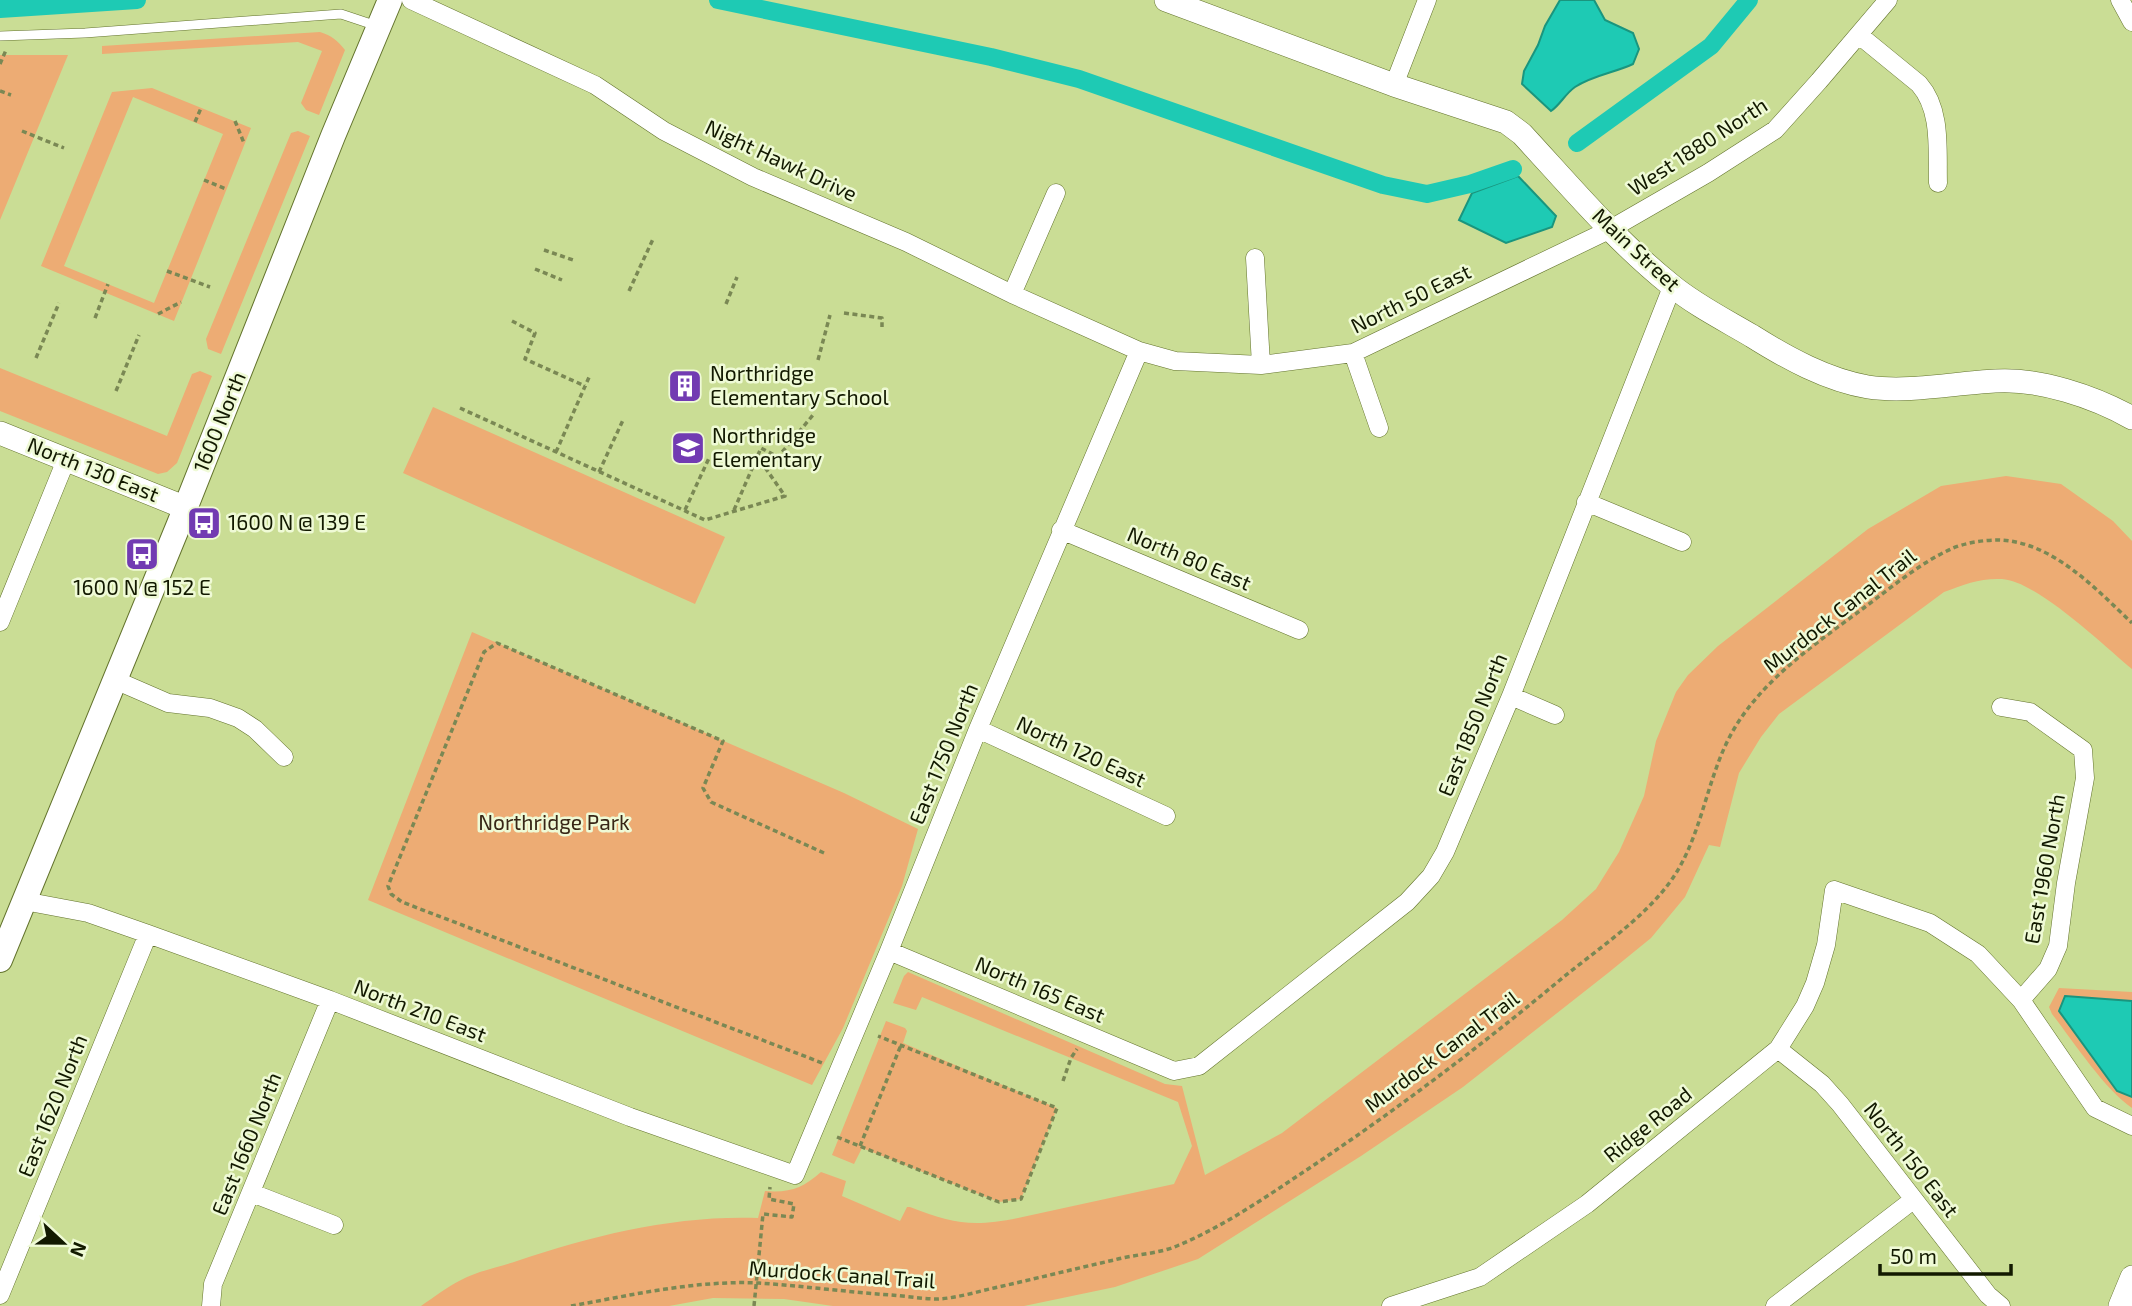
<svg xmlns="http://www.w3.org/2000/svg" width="2132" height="1306" viewBox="0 0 2132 1306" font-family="'Exo 2',sans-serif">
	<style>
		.green { fill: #edac74; fill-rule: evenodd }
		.water { fill: #1ecab4; stroke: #1a957e; stroke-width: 2 }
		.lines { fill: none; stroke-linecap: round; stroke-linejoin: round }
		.canal { stroke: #1ecab4; stroke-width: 18 }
		.service-casing { stroke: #63732d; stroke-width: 10 }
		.minor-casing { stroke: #63732d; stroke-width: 19 }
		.tertiary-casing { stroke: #63732d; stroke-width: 24 }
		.secondary-casing { stroke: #63732d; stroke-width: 26 }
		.path { stroke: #7a8854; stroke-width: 3.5; stroke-dasharray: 5 3.5; stroke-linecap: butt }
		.service { stroke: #fff; stroke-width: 9 }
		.minor { stroke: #fff; stroke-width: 18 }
		.tertiary { stroke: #fff; stroke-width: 23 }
		.secondary { stroke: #fff; stroke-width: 24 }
		.labels { text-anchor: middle; stroke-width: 5; stroke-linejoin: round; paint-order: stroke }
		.street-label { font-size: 21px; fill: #121900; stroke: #effad6 }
		.poi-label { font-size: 21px; fill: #121900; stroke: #effad6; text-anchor: start }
		.park-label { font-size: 21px; fill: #382616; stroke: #effad6 }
	</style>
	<rect width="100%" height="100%" fill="#cadd95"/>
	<path class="green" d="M 320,32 C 332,36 337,40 345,50 L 319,115 L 306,110 L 301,103 L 322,51 L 298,42 L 102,54 L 102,46 Z
		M 0,55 L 68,55 L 0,220 Z
		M 152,88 L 251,128 L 174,321 L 41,266 L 112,92 ZM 133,97 L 223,134 L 154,303 L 64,266 Z
		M 298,131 L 310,136 L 221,354 L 208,349 L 206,339 L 291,133 Z
		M 0,368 L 167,436 L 192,374 L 200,371 L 212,376 L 177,463 L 167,472 L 158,474 L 0,411 Z
		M 433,407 L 725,537 L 695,604 L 403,473 Z
		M 2006,476 L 2061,484 L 2113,521 L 2132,541 L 2132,669 C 2104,646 2037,581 2002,579 C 1980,578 1965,584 1944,592 L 1779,714 L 1761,737 L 1739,773 L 1720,847 L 1709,845 L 1685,897 L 1651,938 L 1608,973 L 1463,1087 L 1361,1156 L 1198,1259 L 1115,1287 L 1024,1306 L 833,1306 L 784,1299 L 713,1298 L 669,1306 L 421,1306 C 434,1297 447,1287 461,1280 C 478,1271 499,1267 517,1261 C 594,1235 676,1215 758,1218 L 765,1191 C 790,1193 803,1188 821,1172 L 846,1181 L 842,1196 L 900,1221 L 907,1207 L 910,1207 C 953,1224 973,1227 1018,1218 L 1174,1184 L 1192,1146 L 1178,1102 L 922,997 L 916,1010 L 893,1003 L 904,976 L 908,972 L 1165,1084 L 1182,1086 L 1205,1175 L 1282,1133 L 1562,920 L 1596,889 L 1619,852 L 1644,796 L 1656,741 L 1676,692 L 1688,675 L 1718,646 L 1868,529 L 1941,486 Z
		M 472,632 L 844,793 L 918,829 L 902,886 L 843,1028 L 812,1085 L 368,900 Z
		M 2059,988 L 2132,992 L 2132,1108 C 2105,1090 2073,1041 2052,1014 L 2049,1007 Z
		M 886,1021 L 905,1028 L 907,1031 L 903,1043 L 1057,1108 L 1021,1199 L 999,1202 L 862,1148 L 854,1164 L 832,1155 Z"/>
	<path class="water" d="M 1560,0 L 1594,0 L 1605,20 L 1633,33 L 1639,49 L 1633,64 C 1614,73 1593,75 1575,87 C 1565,94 1560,105 1551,111 L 1522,84 L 1524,71 L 1538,45 L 1545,26 Z
		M 1518,176 L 1556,216 L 1552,227 L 1506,243 L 1459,220 L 1472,193 Z
		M 2065,996 L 2132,1001 L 2132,1097 L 2117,1091 L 2059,1011 Z"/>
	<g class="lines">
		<path class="canal" d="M 718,0 L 991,57 L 1079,79 L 1383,185 L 1427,194 L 1470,184 L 1513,169
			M 0,9 L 137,0
			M 1577,143 L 1711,46 L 1749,0"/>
		<g class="service-casing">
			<path id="service" d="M 0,36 L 85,33 L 341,14 L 377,26"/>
		</g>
		<g class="minor-casing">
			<path id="minor" d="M 411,0 L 595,85 L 664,131 L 753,177 L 906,242 L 1012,294 L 1139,351 L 1175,361 L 1261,365 L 1353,353 L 1609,230 L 1708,173 L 1775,130 L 1819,81 L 1888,0
				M 2120,0 L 2132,22
				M 1859,35 L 1919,84 C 1942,110 1937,150 1938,183
				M 1394,85 L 1427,0
				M 1255,258 L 1261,365
				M 1012,294 L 1056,193
				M 1353,353 L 1379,428
				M 1586,502 L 1682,542
				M 1061,530 L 1299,630
				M 0,622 L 66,460
				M 115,680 L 168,703 L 210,708 L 238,718 L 255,729 L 284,757
				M 1511,696 L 1555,715
				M 2001,707 L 2030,712 L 2083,750 L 2085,778 L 2066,883 L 2058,946 L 2048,969 L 2021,1000
				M 978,729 L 1166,816
				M 24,901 L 88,913 L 148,934 L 330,1000 L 630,1117 L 795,1175 L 889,951 L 978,729 L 1139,351
				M 889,951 L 1174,1071 L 1199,1066 L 1407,902 L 1431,876 L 1445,852 L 1511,696 L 1672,287
				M 1778,1049 L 1822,1084 L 1840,1104 L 1988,1295 L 2001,1306
				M 252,1193 L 334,1225
				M 0,1295 L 148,934
				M 211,1306 L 213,1284 L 330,1000
				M 1391,1306 L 1480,1277 L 1587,1204 L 1778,1049 L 1805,1006 L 1815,983 L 1826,945 L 1834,890 L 1930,923 L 1978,954 L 2021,1000 L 2095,1108 L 2132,1126
				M 1775,1306 L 1913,1200"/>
		</g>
		<g class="tertiary-casing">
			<path id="tertiary" d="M 1166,0 L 1394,85 L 1506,122 L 1522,134 C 1570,186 1616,241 1671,285 C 1695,305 1725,320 1752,336 C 1787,358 1827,380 1868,387 C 1908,393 1955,383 1995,381 C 2039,378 2095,397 2132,418
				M 0,433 L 186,508
				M 2120,1306 L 2132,1277"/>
		</g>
		<g class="secondary-casing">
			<path id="secondary" d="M 0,960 L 179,524 L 333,136 L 390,0"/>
		</g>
		<path class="path" d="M 0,64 L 6,50
			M 0,91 L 11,95
			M 235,121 L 244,143
			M 195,122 L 201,108
			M 22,131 L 64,148
			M 204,180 L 226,189
			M 544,250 L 576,261
			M 535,269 L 562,280
			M 167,271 L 210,287
			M 629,291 L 653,239
			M 726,304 L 737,277
			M 844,313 L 882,318 L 882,327
			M 158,314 L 181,302
			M 95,318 L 108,284
			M 512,321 L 535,333 L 525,359 L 585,386
			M 36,358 L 59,303
			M 818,360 L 830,315
			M 116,391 L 139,335
			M 460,408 L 705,520 L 785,496 L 757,456
			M 556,452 L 590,375
			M 599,472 L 623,420
			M 685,510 L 709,458
			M 734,510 L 761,448 L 778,457 L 813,415
			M 824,853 L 711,802 L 703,788 L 723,741 L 497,643 L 484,652 L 388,886 L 391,894 L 402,902 L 825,1064
			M 1063,1081 L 1071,1058 L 1077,1049
			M 837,1137 L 999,1202 L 1021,1199 L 1057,1108 L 878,1036
			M 860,1146 L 901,1045
			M 571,1306 C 632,1295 696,1280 759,1283 C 803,1286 847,1292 891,1295 C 906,1296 923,1299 938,1299 C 957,1298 976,1292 994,1288 C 1034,1279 1074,1269 1114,1260 C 1135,1254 1160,1254 1179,1245 C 1222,1227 1263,1199 1302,1173 C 1391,1114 1477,1049 1560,980 C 1595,951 1639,922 1667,886 C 1703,840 1705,778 1734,729 C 1764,678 1818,642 1865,607 C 1892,587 1920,563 1951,549 C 1964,543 1983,540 1998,540 C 2052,541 2096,589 2132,623
			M 754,1306 L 763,1214 L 792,1217 L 794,1204 L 769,1199 L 770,1187"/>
		<use href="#service" class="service"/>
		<use href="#minor" class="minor"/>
		<use href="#tertiary" class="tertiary"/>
		<use href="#secondary" class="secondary"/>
	</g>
	<defs>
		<g id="building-square" transform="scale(1.75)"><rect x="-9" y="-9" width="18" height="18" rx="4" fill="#723bb2" stroke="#effad6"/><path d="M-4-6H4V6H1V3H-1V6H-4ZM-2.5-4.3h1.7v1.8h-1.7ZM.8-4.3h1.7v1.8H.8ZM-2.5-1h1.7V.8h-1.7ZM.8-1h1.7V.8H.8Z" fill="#fff"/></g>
		<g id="school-square" transform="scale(1.75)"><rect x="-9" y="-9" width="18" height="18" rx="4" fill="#723bb2" stroke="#effad6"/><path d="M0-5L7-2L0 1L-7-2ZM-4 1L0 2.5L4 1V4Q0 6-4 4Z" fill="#fff"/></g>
		<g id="bus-square" transform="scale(1.75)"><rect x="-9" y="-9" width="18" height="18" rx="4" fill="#723bb2" stroke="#effad6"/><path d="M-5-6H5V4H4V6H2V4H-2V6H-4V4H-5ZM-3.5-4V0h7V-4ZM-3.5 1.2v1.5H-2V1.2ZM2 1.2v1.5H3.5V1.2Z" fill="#fff"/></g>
	</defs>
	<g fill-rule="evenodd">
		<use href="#building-square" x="685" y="386"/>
		<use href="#school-square" x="688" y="448"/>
		<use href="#bus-square" x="204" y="523"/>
		<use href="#bus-square" x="142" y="554"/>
	</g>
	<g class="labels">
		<g class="street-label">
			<text transform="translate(1698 147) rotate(-33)" y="7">West 1880 North</text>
			<text transform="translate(781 161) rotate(25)" y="7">Night Hawk Drive</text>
			<text transform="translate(1636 250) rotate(43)" y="7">Main Street</text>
			<text transform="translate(1411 299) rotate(-26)" y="7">North 50 East</text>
			<text transform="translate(220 422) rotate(-68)" y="7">1600 North</text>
			<text transform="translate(93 470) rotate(22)" y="7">North 130 East</text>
			<text transform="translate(1189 559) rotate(23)" y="7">North 80 East</text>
			<text transform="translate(1840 611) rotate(-38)" y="7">Murdock Canal Trail</text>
			<text transform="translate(1473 725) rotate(-68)" y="7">East 1850 North</text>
			<text transform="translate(1081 752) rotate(25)" y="7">North 120 East</text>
			<text transform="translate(944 754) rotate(-68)" y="7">East 1750 North</text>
			<text transform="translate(2045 869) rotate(-80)" y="7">East 1960 North</text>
			<text transform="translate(1040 990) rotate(23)" y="7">North 165 East</text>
			<text transform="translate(420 1011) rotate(21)" y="7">North 210 East</text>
			<text transform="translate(1442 1052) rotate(-37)" y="7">Murdock Canal Trail</text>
			<text transform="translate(53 1106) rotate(-68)" y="7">East 1620 North</text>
			<text transform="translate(1648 1125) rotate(-39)" y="7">Ridge Road</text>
			<text transform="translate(247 1144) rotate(-68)" y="7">East 1660 North</text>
			<text transform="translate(1911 1160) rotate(52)" y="7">North 150 East</text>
			<text transform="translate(842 1275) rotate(4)" y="7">Murdock Canal Trail</text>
		</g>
		<g class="poi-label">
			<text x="710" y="381">Northridge<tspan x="710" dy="24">Elementary School</tspan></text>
			<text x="712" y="443">Northridge<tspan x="712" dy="24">Elementary</tspan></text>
			<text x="228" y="530">1600 N @ 139 E</text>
			<text x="142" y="595" text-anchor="middle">1600 N @ 152 E</text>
		</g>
		<g class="park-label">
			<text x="554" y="830">Northridge Park</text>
		</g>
	</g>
	<g transform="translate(63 1243) rotate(112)" stroke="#effad6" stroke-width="5" paint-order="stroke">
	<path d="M0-5L12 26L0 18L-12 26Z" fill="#121900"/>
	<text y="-10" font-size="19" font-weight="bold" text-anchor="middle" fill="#121900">N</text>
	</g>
	<path d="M1880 1264v10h131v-10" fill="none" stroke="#121900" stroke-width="3.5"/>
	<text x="1890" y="1264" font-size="21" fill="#121900" stroke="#effad6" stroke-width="5" paint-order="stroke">50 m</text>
</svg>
